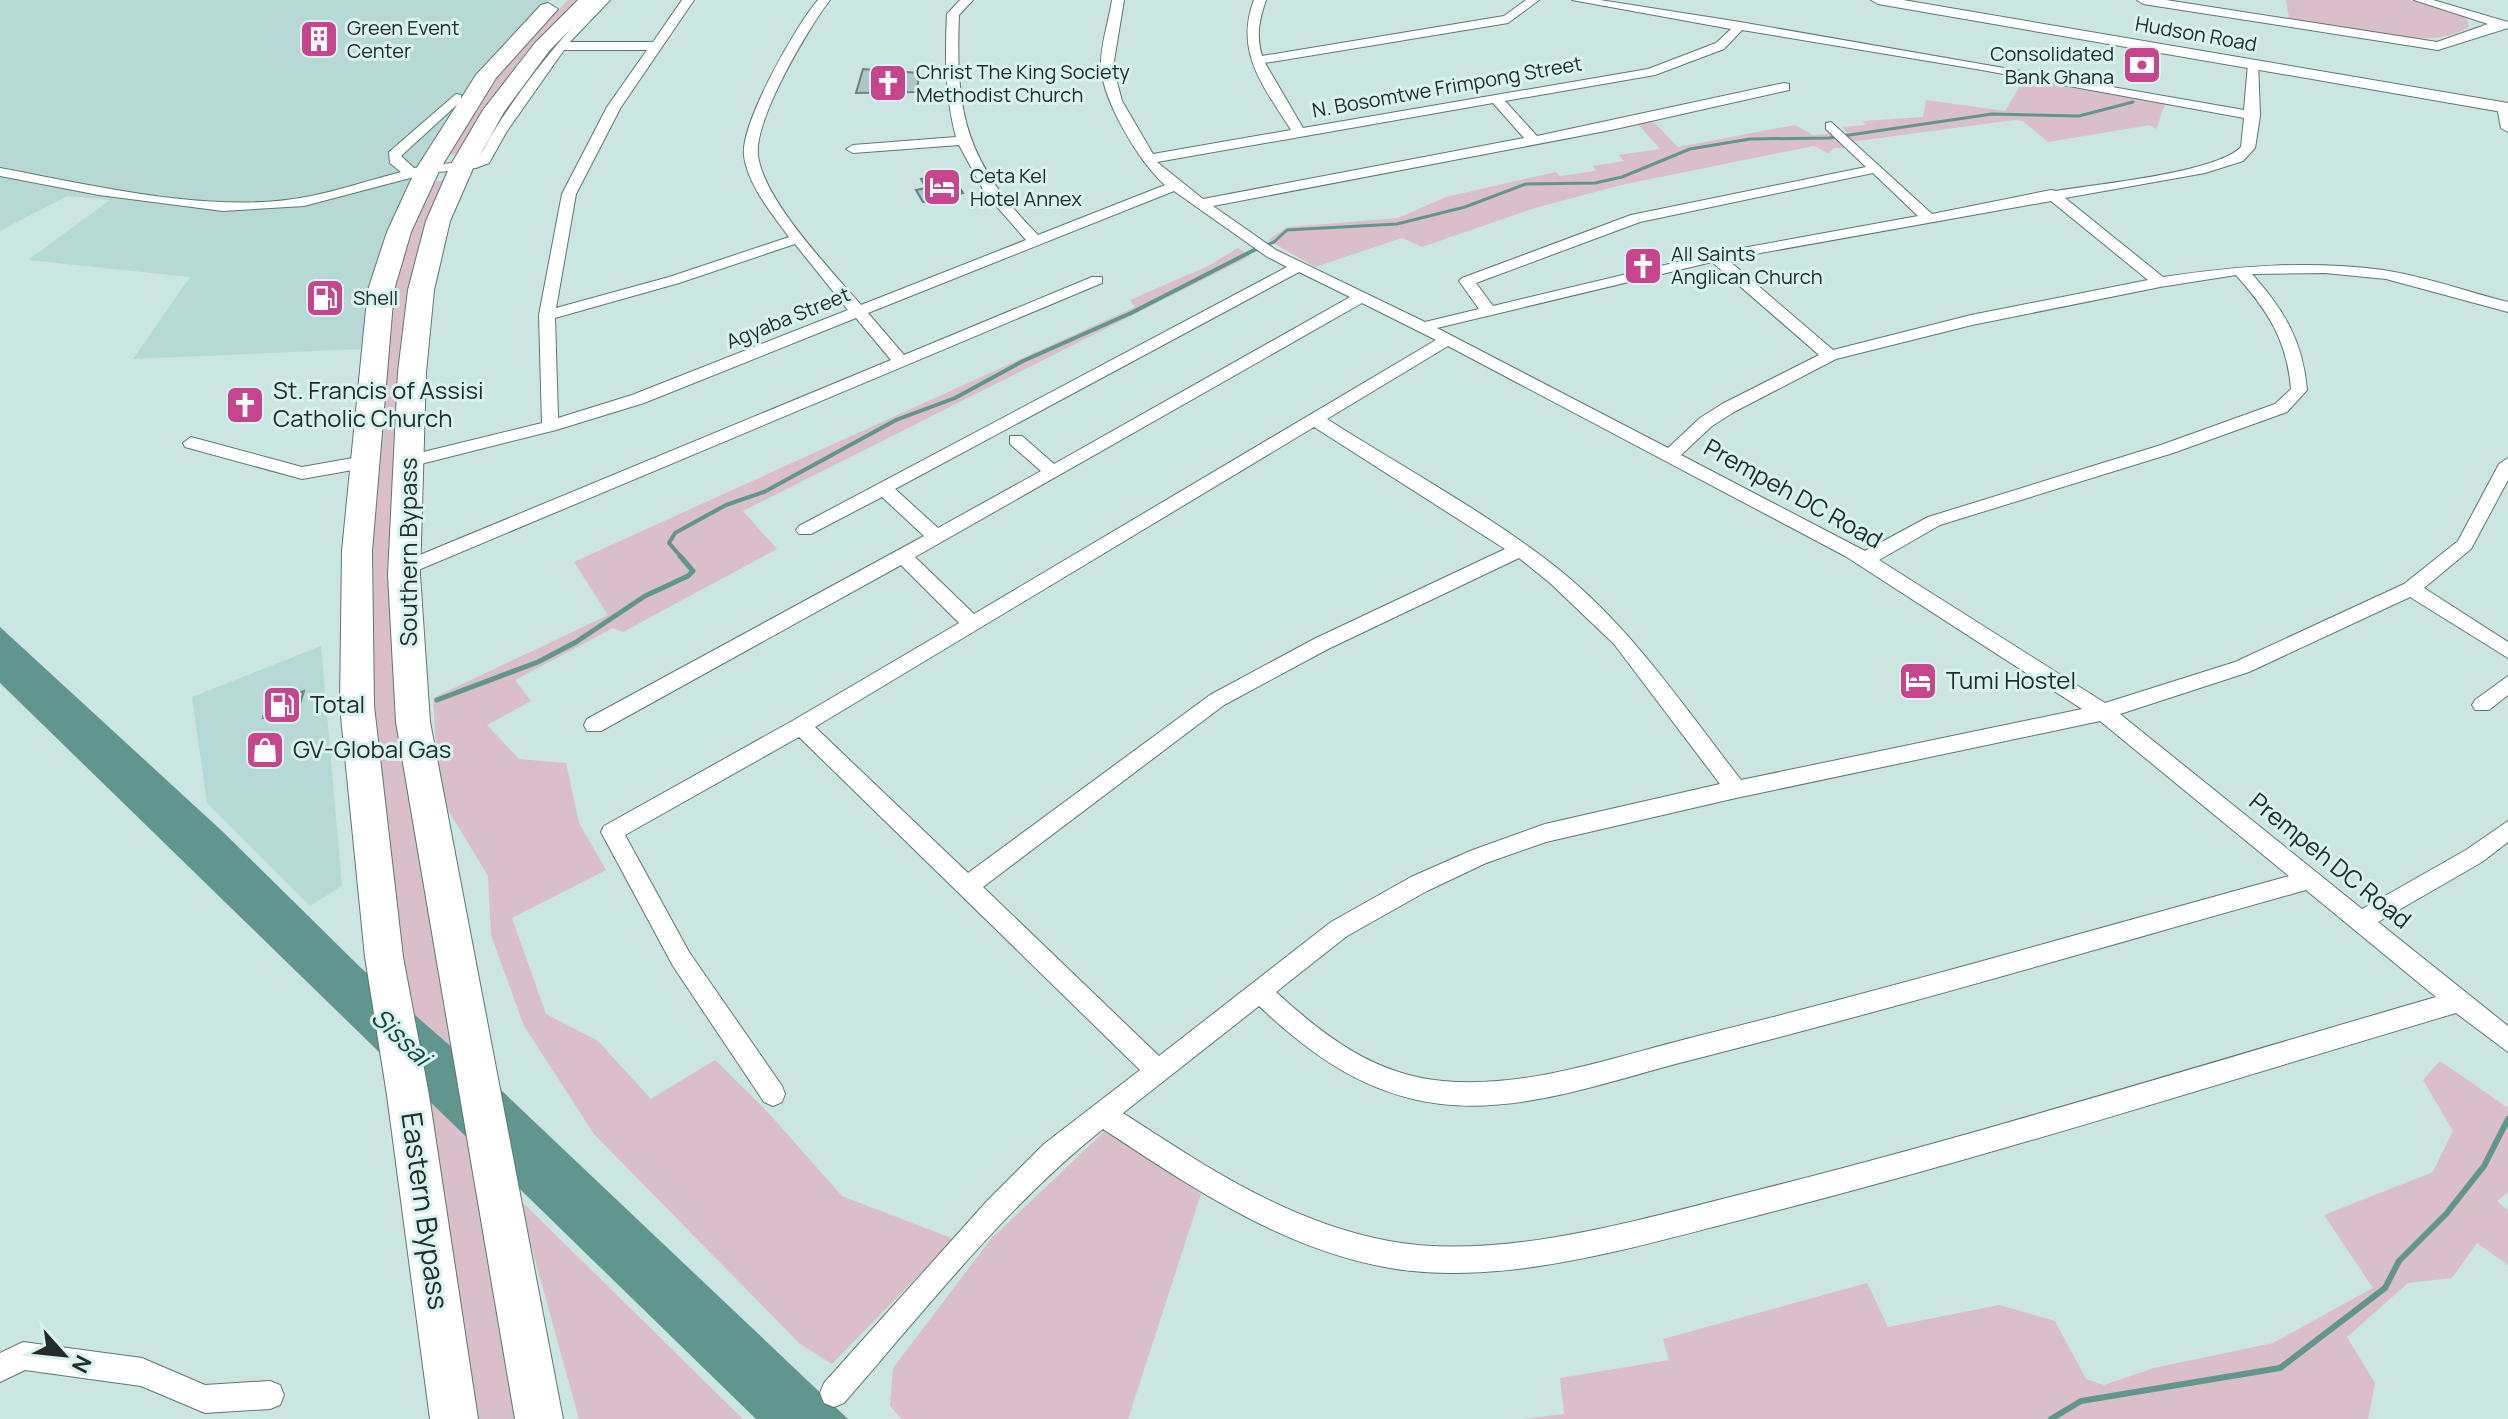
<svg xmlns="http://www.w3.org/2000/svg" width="2508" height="1419" viewBox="0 0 2508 1419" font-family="Manrope,sans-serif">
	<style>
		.built { fill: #b7d9d5 }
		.green { fill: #dabeca }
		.water { fill: #61968f }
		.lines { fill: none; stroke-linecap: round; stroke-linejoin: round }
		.stream-far3 { stroke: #61968f; stroke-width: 3 }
		.stream-far2 { stroke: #61968f; stroke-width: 4 }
		.stream-far1 { stroke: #61968f; stroke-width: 5 }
		.stream { stroke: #61968f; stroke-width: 6 }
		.building { fill: #aec7c4; stroke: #6b837f; stroke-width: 2 }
		.minor-casing { stroke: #5e7672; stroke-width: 2 }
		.tertiary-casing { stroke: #5e7672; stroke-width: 2 }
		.trunk-casing { stroke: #5e7672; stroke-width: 2 }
		.minor { fill: #fff; fill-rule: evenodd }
		.tertiary { fill: #fff; fill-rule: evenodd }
		.trunk { fill: #fff; fill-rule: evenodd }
		.labels { text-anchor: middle; stroke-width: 6; stroke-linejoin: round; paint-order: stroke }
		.far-poi-label { font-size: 20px; fill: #222c2a; stroke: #d8f2ee; text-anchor: start }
		.far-street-label { font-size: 20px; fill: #222c2a; stroke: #d8f2ee }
		.poi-label { font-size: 24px; fill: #222c2a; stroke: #d8f2ee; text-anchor: start }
		.street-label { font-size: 24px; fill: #222c2a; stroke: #d8f2ee }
		.water-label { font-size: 26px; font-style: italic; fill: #164642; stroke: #d8f2ee }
		.near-street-label { font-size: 28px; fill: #222c2a; stroke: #d8f2ee }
	</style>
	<rect width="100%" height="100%" fill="#cbe5e1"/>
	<path class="built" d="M 0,0 L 551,0 L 469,85 L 413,178 L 383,246 L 364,318 L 362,349 L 133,359 L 190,277 L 28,260 L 110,200 L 67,196 L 0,231 Z
		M 321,646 L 342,886 L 310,906 L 207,803 L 192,697 Z"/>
	<path class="green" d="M 568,0 L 585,0 L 463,154 L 448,155 L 494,77 Z
		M 2286,0 L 2410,0 L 2467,18 L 2469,27 C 2430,54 2335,25 2289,18 Z
		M 2025,78 L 2165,104 L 2156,129 L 2150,125 L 2048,142 L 2023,121 L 2014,120 L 1842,143 L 1846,148 L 1834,148 L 1828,153 L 1814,146 L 1621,185 L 1535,208 L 1422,247 L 1402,238 L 1315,267 L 1268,240 L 1288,227 L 1398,218 L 1446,197 L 1556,172 L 1560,176 L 1596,171 L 1593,166 L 1624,161 L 1619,155 L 1660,149 L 1638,124 L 1653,121 L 1678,147 L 1795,125 L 1813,135 L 1847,133 L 1842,127 L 1865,125 L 1863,121 L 1923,117 L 1926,100 L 2005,111 Z
		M 429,181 L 443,181 L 422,232 L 399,551 L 460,1073 L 418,1090 L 371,698 L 369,560 L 391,296 Z
		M 1238,248 L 1250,256 L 743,511 L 777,549 L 623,632 L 613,628 L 515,680 L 531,701 L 487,725 L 519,759 L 566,763 L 579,823 L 606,870 L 512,918 L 546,1014 L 598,1041 L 651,1099 L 715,1060 L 764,1108 L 842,1196 L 954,1239 L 832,1364 L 799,1343 L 594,1134 L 524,1026 L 491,935 L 488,876 L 439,795 L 433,698 L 608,615 L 574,562 L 1135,307 L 1130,300 L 1206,267 Z
		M 2440,1061 L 2508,1108 L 2508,1192 L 2497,1201 L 2508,1210 L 2508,1265 L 2477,1243 L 2452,1278 L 2408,1283 L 2347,1337 L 2375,1383 L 2368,1419 L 1524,1419 L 1564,1414 L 1560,1378 L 1669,1360 L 1663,1339 L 1867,1283 L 1888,1327 L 1999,1305 L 2055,1321 L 2086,1379 L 2104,1385 L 2154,1368 L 2273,1343 L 2373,1288 L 2324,1215 L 2433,1172 L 2453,1131 L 2423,1080 Z
		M 462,1085 L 526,1419 L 472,1419 L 420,1102 Z
		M 1109,1127 L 1201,1194 L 1128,1419 L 902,1419 L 890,1406 L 893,1368 L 991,1239 Z
		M 518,1198 L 743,1419 L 579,1419 Z"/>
	<path class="water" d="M 0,627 L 222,831 L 361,968 L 502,1091 L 848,1419 L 756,1419 L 0,683 Z"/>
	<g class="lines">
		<path class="stream-far3" d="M 1255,249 L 1274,242 L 1287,230 L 1397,224 L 1465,207 L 1526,184 L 1595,183 L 1622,177 L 1690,149 L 1750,139 L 1829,138 L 1992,114 L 2079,116 L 2133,102"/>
		<path class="stream-far2" d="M 682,558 L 669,543 L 675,533 L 726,505 L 764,492 L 896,420 L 955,398 L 1023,361 L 1131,313 L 1260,247"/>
		<path class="stream-far1" d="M 437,700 L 538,662 L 576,642 L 645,596 L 688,576 L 693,571 L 680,556"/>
		<path class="stream" d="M 2051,1419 L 2081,1401 L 2280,1368 L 2385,1288 L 2399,1261 L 2446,1214 L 2484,1166 L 2508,1119"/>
	</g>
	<path class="building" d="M 863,69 L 920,73 L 916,92 L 856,93 Z
		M 950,172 L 963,193 L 923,202 L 916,190 L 926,188 L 921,179 Z
		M 304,691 L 299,707 L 263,718 L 266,703 Z"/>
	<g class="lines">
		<g class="minor-casing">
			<path id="minor" d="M 597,0 L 610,0 L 570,42 L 653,42 L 682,0 L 694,0 L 621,107 L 576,194 L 556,308 L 669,277 L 789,237 C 772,214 748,185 744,156 C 740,124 796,25 818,0 L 830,0 C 808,28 754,120 758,155 C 763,200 831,270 861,305 L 1026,240 L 985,193 L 959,145 L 853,153 L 846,149 L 853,145 L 956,137 C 945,96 945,56 947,14 L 960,0 L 973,0 L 959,15 C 955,115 966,162 1038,235 L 1165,185 C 1140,163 1103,102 1101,67 C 1100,46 1109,21 1112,0 L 1124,0 L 1113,67 L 1122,101 L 1153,154 L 1291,130 C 1264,87 1234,52 1254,0 L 1266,0 C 1259,20 1256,36 1262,56 L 1504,16 L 1526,0 L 1539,0 L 1508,23 L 1265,63 L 1303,128 L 1648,69 L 1716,43 L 1731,29 L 1572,0 L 1600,0 L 1740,22 L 2244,110 L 2248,64 L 2258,61 L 2260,116 L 2255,148 L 2243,161 L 2205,173 L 2065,198 L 2163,277 C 2237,266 2309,260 2383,270 C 2425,276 2467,292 2508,302 L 2508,312 L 2386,279 L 2325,273 L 2252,274 C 2284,310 2303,341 2307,390 L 2287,412 L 2173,453 L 1940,525 L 1879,560 L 2105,703 L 2235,662 L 2404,584 L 2458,541 L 2499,464 L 2508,458 L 2508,480 L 2471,549 L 2424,588 L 2508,642 L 2508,658 L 2410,597 L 2249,672 L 2120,714 L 2362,909 L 2466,850 L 2508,821 L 2508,842 L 2482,862 L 2378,922 L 2508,1026 L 2508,1052 L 2456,1013 C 2223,1082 1991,1156 1756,1216 C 1644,1244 1506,1288 1390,1268 C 1284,1250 1191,1187 1103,1129 C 1005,1207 926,1309 844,1403 L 834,1407 L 824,1403 L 820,1393 L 824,1383 L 987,1201 L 1044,1144 L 1140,1070 L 799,737 L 625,835 L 689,952 L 782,1086 L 785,1094 L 782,1102 L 773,1106 L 764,1102 L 673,966 L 601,832 L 604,826 L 794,720 L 959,623 L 901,565 L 601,731 L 587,731 L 584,725 L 587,719 L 924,536 L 882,497 L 811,534 L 799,534 L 796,530 L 799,526 L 1287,267 L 1266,256 L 1174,191 L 868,313 L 904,355 L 1092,277 L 1102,277 L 1102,283 L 404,576 L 395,569 L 398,564 L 891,360 L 856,318 L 644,403 L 556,430 L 409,467 L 403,465 L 400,461 L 403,457 L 542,423 L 539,315 L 562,194 L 607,107 L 647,50 L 564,50 L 507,131 L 489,163 L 476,168 L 429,173 L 304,206 L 223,211 L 99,195 L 0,176 L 0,168 C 92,185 213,215 306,197 C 338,191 370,180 401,172 L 390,163 L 389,152 L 456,94 L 461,95 L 461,101 L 401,156 L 414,168 L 473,160 C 484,155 487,140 494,131 C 524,83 559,40 597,0 ZM 1742,30 L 1976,69 L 2244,118 L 2241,147 C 2216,173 2097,184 2056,191 L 2051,190 L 1932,214 L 1831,122 L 1826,123 L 1826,129 L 1866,167 L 1631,215 L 1462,278 L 1459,281 L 1479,309 L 1425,322 L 1276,250 L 1213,206 L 1611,130 L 1789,90 L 1789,84 L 1784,83 L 1537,136 L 1505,101 L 1655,75 L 1724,49 ZM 1493,103 L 1524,138 L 1203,199 L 1157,162 ZM 1873,173 L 1918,216 L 1715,253 L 1493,306 L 1476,283 L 1640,222 ZM 2051,201 L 2148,280 L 1971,315 L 1833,350 L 1727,259 ZM 795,244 L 848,310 L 632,395 L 558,418 L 555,318 L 679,283 ZM 1712,262 L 1819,355 L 1722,404 L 1700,418 L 1668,448 L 1437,328 ZM 1299,272 L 1350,297 L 1054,464 L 1022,436 L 1010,436 L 1010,444 L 1041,471 L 938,528 L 895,489 ZM 2236,275 C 2268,311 2287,340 2291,389 L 2275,404 L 2161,445 L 1928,517 L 1865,551 L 1681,455 L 1712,426 L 1734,412 L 1836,359 L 1972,325 L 2160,287 ZM 1362,303 L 1436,340 L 974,614 L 915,557 ZM 1448,346 L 1845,556 L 2082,709 L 1741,780 C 1685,708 1633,630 1562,572 C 1490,514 1405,469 1327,419 ZM 1314,427 L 1505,549 L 1314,639 L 1210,695 L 968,873 L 815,727 ZM 1519,558 L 1550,583 L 1614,644 L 1720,784 L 1545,824 L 1470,851 L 1411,877 L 1331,922 L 1159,1056 L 983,887 L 1224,705 L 1328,649 ZM 2100,721 L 2289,876 C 2092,930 1896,987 1698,1036 C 1616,1056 1529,1089 1443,1081 C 1375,1075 1325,1037 1276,992 L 1347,936 L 1427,891 L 1486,863 L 1546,842 L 1736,798 ZM 2306,890 L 2436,997 C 2208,1063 1981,1134 1750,1192 C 1642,1219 1499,1262 1389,1241 C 1290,1223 1206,1167 1123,1113 L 1259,1006 C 1312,1056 1367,1095 1441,1104 C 1525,1114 1614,1079 1695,1059 C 1900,1007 2103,947 2306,890 Z
				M 2137,0 L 2166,0 L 2437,42 L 2488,24 L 2414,0 L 2433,0 L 2508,22 L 2508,28 L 2438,50 L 2143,4 Z
				M 2504,103 L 2508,104 L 2508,132 L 2501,128 L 2497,107 Z
				M 191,437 L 302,467 L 364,456 L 373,462 L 364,468 L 302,479 L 185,447 L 183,443 Z
				M 2508,676 L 2508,695 L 2489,710 L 2475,710 L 2472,705 L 2475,700 Z
				M 23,1342 L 142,1358 L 205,1385 L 270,1381 L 280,1385 L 284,1395 L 280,1405 L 270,1409 L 205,1413 L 141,1386 L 25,1370 L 0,1382 L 0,1353 Z"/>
		</g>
		<g class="tertiary-casing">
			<path id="tertiary" d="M 1871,0 L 1903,0 L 2508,103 L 2508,113 L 1878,4 Z"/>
		</g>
		<g class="trunk-casing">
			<path id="trunk" d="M 578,0 L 599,0 L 549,51 L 504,112 L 474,166 L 450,221 L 434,290 L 426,372 L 420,575 L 430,722 L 563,1419 L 515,1419 L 396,722 L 388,575 L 398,372 L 408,290 L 426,221 L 450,166 L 483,110 L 535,43 Z
				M 548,3 L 558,9 L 496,78 L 440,169 L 411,232 L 394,290 L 372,551 L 374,706 L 403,957 L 429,1095 L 478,1419 L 430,1419 L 387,1095 L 365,957 L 340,706 L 342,551 L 368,290 L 387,232 L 416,169 L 476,75 L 541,5 Z"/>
		</g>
		<use href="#minor" class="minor"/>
		<use href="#tertiary" class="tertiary"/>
		<use href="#trunk" class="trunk"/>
	</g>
	<defs>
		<g id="building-square" transform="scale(2)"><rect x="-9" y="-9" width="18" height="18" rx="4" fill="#c6458e" stroke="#d8f2ee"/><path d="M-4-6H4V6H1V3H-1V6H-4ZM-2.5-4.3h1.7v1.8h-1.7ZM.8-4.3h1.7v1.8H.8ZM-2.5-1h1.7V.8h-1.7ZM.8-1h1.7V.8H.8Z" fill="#fff"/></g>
		<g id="bank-square" transform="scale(2)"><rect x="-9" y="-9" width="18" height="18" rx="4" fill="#c6458e" stroke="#d8f2ee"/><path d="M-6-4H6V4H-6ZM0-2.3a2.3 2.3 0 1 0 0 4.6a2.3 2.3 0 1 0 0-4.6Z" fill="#fff"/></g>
		<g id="church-square" transform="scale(2)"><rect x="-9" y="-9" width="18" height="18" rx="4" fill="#c6458e" stroke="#d8f2ee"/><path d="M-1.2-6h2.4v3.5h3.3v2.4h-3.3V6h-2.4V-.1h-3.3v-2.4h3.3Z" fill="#fff"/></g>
		<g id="hotel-square" transform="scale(2)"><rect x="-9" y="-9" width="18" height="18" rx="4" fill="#c6458e" stroke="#d8f2ee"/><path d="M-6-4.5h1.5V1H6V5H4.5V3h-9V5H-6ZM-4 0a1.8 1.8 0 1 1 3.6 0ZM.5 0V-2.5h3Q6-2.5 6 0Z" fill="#fff"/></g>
		<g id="fuel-square" transform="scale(2)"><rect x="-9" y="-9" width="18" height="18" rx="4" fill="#c6458e" stroke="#d8f2ee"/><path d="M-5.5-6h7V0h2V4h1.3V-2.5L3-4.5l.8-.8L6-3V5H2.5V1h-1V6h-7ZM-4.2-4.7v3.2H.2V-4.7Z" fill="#fff"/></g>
		<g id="shop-square" transform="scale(2)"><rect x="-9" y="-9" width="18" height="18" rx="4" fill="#c6458e" stroke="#d8f2ee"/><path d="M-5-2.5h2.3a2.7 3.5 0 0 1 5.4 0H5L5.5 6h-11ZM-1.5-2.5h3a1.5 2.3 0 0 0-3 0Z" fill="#fff"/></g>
	</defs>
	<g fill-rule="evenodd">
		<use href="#building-square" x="319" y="39"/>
		<use href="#bank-square" x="2142" y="65"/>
		<use href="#church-square" x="888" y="83"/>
		<use href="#hotel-square" x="942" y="187"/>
		<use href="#church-square" x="1643" y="266"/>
		<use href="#fuel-square" x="325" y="298"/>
		<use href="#church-square" x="245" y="405"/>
		<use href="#hotel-square" x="1918" y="681"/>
		<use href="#fuel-square" x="282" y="705"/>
		<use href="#shop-square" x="265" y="750"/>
	</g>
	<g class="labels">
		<g class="far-poi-label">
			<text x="347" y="35">Green Event<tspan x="347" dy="23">Center</tspan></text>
			<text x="2114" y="61" text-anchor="end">Consolidated<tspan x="2114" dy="23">Bank Ghana</tspan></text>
			<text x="916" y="79">Christ The King Society<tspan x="916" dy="23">Methodist Church</tspan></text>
			<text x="970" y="183">Ceta Kel<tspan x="970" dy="23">Hotel Annex</tspan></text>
			<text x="1671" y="261">All Saints<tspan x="1671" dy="23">Anglican Church</tspan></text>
			<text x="353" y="305">Shell</text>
		</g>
		<g class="far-street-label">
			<text transform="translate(2196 34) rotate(10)" y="7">Hudson Road</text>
			<text transform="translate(1447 87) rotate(-10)" y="7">N. Bosomtwe Frimpong Street</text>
			<text transform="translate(788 318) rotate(-22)" y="7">Agyaba Street</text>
		</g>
		<g class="poi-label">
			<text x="273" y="399">St. Francis of Assisi<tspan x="273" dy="28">Catholic Church</tspan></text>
			<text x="1946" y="689">Tumi Hostel</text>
			<text x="310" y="713">Total</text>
			<text x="293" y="758">GV-Global Gas</text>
		</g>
		<g class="street-label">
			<text transform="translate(1793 494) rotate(29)" y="8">Prempeh DC Road</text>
			<text transform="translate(409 552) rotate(-90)" y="8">Southern Bypass</text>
			<text transform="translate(2330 861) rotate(39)" y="8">Prempeh DC Road</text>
		</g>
		<g class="water-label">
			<text transform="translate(401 1037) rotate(44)" y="9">Sissai</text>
		</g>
		<g class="near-street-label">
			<text transform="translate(425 1211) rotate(82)" y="10">Eastern Bypass</text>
		</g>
	</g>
	<g transform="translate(64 1355) rotate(117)" stroke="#d8f2ee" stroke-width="6" paint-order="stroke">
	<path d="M0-6L14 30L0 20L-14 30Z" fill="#222c2a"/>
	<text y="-12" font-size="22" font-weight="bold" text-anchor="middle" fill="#222c2a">N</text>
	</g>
</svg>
